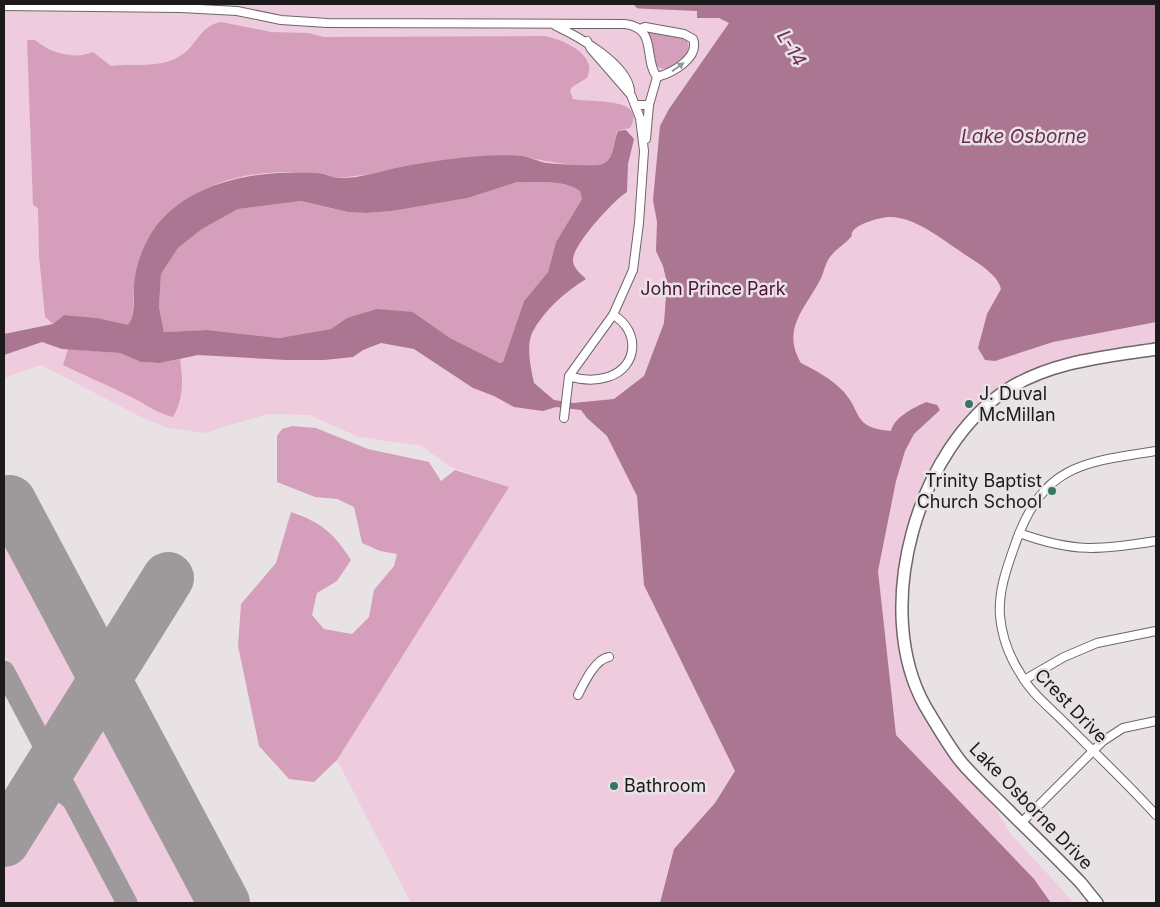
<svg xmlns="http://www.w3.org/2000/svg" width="1160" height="907" viewBox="0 0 1160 907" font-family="Inter,sans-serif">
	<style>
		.green { fill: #ecd }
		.forest { fill: #d59fbb }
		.water { fill: #aa7691; fill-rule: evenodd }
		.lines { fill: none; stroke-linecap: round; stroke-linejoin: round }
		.canal { stroke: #aa7691; stroke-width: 9 }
		.taxiway { stroke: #9e999b; stroke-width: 21 }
		.runway { stroke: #9e999b; stroke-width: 52 }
		.street-casing { stroke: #6c6669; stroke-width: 10 }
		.secondary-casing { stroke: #6c6669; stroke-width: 14 }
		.street { stroke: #fff; stroke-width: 8 }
		.secondary { stroke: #fff; stroke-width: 11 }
		.oneway { fill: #999898 }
		.poi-dot { fill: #357665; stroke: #e8e2e5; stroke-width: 2 }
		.labels { text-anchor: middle; stroke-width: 5; stroke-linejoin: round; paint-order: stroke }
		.park-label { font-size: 18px; fill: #501038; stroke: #e8e2e5 }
		.poi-label { font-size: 18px; fill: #1d1a1b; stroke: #e8e2e5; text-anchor: start }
		.street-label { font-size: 18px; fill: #1d1a1b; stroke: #e8e2e5 }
		.water-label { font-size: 19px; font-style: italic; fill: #6b2a50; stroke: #e8e2e5 }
	</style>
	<rect width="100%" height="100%" fill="#e8e2e5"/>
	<path class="green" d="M 4,4 L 1156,4 L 1156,345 L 1029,374 L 993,392 L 971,415 L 933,471 L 902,563 L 911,681 L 981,784 L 1010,833 L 1074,903 L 411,903 L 337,760 L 509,487 L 450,467 L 422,446 L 359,437 L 309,415 L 268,414 L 205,433 L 168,428 L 139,416 L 41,365 L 4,378 Z
		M 4,536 L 15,546 L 87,683 L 57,729 L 47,733 L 4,653 Z
		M 99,714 L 201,903 L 136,903 L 71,780 L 69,769 Z
		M 47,804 L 60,804 L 70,810 L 120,903 L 4,903 L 4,866 L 41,807 Z"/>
	<path class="forest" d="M 221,22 L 271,32 L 308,33 L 324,37 L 545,36 C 559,39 586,49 589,66 C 590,70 588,75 587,78 L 572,87 L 570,91 L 573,99 C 588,103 649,96 630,128 L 617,131 C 613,142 615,154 605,163 C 597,171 536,160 522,156 L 338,178 C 286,165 220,172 178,206 C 173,210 166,214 163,219 C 152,238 145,261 136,281 C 130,296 137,312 128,326 L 97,318 L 64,315 L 53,324 L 45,317 L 39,256 L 38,208 L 33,205 L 27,40 L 35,40 C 50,53 75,60 93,52 L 111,66 C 134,63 159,69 180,56 C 197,46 200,25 221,22 Z
		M 647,31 L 687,39 L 689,50 C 683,60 666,76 656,65 L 651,39 Z
		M 517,182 C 538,183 562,179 580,191 L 582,199 L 556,242 L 548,272 L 524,301 L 503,362 L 500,363 L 450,338 L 413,312 L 347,318 L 331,329 L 279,338 L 207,330 L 164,332 L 159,307 L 161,274 L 178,248 L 202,229 L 238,209 L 301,201 L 348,212 L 366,213 L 392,211 L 468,198 Z
		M 68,349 L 120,353 L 141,362 L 160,363 L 180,359 C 183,380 184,398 173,417 C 155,413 140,400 123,393 C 103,383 83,375 63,365 Z
		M 292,426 L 316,428 L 368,449 L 429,462 L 441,481 L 455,470 L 509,487 L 337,760 L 314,782 L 289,779 L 259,746 L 238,646 L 241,604 L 276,563 L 291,512 C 322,523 333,532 351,560 L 337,581 L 317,593 L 312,615 L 324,629 L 352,634 L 369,617 L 374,590 L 394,566 L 397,554 L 380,551 L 362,543 L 354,507 L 337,499 L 315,497 L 277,482 L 277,436 L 282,429 Z"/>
	<path class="water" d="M 697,4 L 1156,4 L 1156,322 L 1053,342 L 995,361 L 985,360 L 978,348 L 987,314 L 1001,289 C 997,272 973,261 960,251 C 940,238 914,216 888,217 C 879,218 859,223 853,231 C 849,237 855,232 850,238 C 842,247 833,250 827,262 C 824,268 823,275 820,280 C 805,309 781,329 801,363 C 817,371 830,378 843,391 C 863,413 852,428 891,431 C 895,416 914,408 926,402 L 937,405 L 940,410 L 914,434 L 905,451 L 896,481 L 878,571 L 896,735 L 1034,879 L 1051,903 L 660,903 L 674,849 L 715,803 L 735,771 L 644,585 L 637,496 L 607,436 L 587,418 L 581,410 L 556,407 L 543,411 L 514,407 L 494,396 L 473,388 L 414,349 L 381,343 L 363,350 L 353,357 L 324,360 L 286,360 L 198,355 L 160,363 L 141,362 L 120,353 L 62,349 L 42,342 L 4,355 L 4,334 L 53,324 L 64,315 L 97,318 L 128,325 C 136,314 133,299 134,285 C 136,261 147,234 164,217 C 202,178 264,170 316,173 C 323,173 330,177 338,178 C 358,179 381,171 401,167 C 437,160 486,153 522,156 C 530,157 539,162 547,163 C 555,164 599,167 603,164 C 615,158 613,141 618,131 L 626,130 L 634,139 L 628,164 L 627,192 C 614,200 573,244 573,260 C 573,268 581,274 586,279 C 565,292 544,310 532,333 C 526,347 531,369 534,383 L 554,400 L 573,403 L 614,399 L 644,376 L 664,323 L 667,283 L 663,266 L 656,251 L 657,222 L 653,200 L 660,126 L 669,109 L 729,23 L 719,18 L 697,18 ZM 517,182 C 538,183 562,179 580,191 L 582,199 L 556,242 L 548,272 L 524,301 L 503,362 L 500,363 L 450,338 L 413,312 L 377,309 L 347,318 L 331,329 L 279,338 L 207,330 L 164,332 L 159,307 L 161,274 L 178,248 L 202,229 L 238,209 L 301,201 L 348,212 L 366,213 L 392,211 L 468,198 Z"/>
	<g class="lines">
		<path class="canal" d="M 639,4 L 709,7"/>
		<path class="taxiway" d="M 4,516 L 16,514
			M 4,671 L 127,903
			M 28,801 C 42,789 57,785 71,799"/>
		<path class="runway" d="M 10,501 L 224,903
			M 4,841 L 168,578"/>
		<g class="street-casing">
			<path id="street" d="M 4,6 L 181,8 L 237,11 L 281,20 L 327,23 L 625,24 C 658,28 643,59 657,77
				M 556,26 C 579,37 626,63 630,90
				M 635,105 L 649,105 L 657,77 C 672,73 700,58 693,39 L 684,34 L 645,27 L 640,29
				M 646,139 L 649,105
				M 569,376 C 581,380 595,381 608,377 C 639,367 640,330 613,315
				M 564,418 L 569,376 L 613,315 L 633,270 L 639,223 L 644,151 L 640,118 L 631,95 L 591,49 L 587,41
				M 1156,451 C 1085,462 1045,464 1017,539 C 1008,565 998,589 1000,616 C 1002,637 1009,656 1020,673 C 1030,692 1048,706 1063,721 C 1094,752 1127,783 1156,815
				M 1019,533 C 1074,553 1100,550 1156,541
				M 1024,680 L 1064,657 L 1097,643 L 1156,631
				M 578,695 C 584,683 595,659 609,657
				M 1021,823 L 1103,741 L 1123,728 L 1156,721"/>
		</g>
		<g class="secondary-casing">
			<path id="secondary" d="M 1097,903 L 1081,883 C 1055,856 1028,830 1001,803 C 988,790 974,777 962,763 C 951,750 934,721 925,706 C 871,609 917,448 1008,389 C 1053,361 1105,357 1156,349"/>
		</g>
		<use href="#street" class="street"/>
		<use href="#secondary" class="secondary"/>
	</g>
	<defs><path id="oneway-solid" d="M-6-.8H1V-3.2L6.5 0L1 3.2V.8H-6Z" transform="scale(1.25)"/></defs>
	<use class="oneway" href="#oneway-solid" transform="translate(678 67) rotate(-36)"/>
	<g class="poi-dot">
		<circle cx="969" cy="404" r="5"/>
		<circle cx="1052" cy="491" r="5"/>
		<circle cx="614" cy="786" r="5"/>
	</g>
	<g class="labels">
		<g class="park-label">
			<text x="713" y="295">John Prince Park</text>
		</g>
		<g class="poi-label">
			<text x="979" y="400">J. Duval<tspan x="979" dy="21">McMillan</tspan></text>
			<text x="1042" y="487" text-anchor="end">Trinity Baptist<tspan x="1042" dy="21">Church School</tspan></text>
			<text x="624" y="792">Bathroom</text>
		</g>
		<g class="street-label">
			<text transform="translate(1071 706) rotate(46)" y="6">Crest Drive</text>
			<text transform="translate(1031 806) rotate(46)" y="6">Lake Osborne Drive</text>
		</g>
		<g class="water-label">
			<text transform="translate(792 48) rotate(59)" y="7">L-14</text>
			<text x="1024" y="143">Lake Osborne</text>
		</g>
	</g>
	<rect width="1160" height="907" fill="none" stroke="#1d1a1b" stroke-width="10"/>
</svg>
